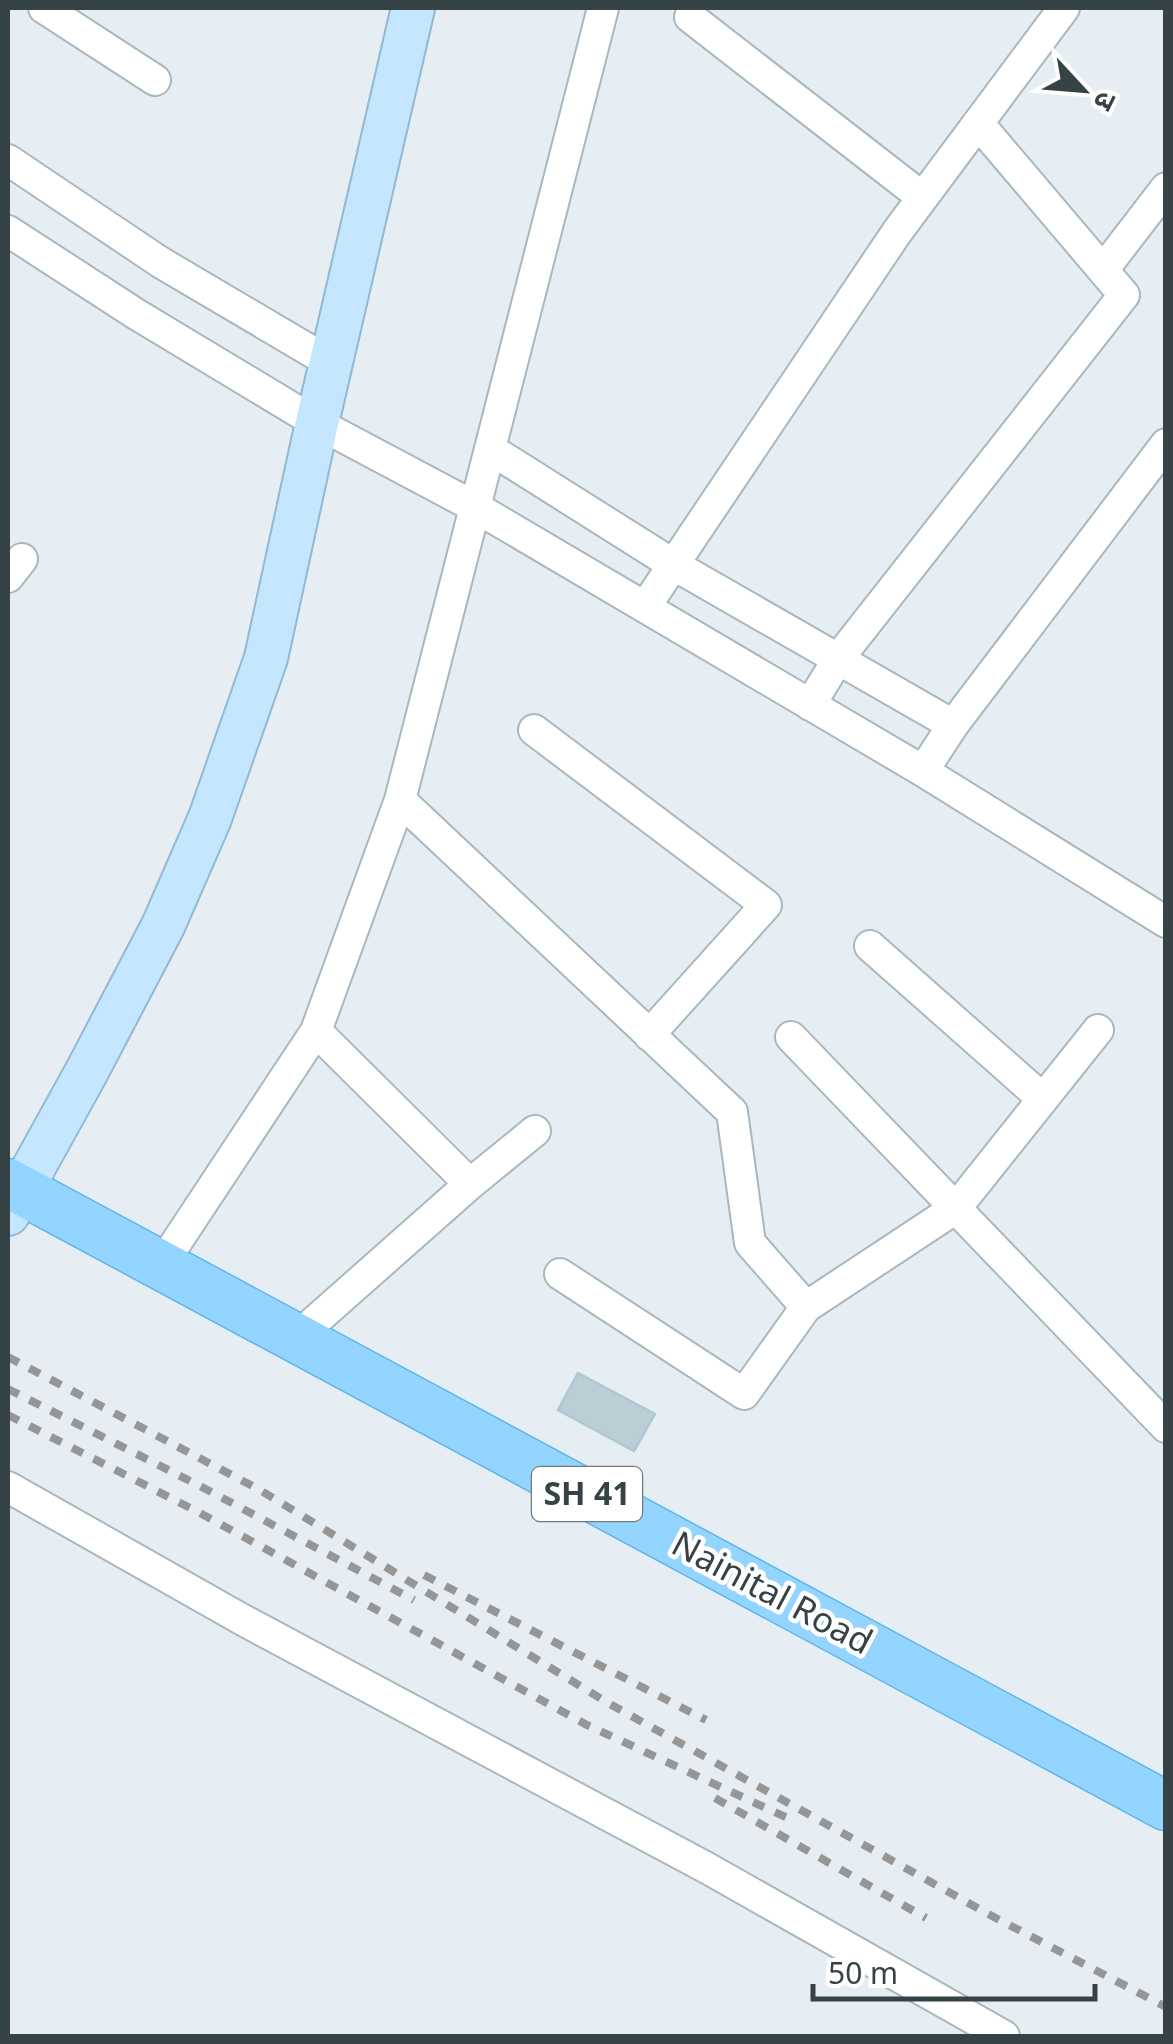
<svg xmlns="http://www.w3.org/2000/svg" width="1173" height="2044" viewBox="0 0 1173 2044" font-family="'Noto Sans','Noto Sans Devanagari',sans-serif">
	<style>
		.building { fill: #bbced6; stroke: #aec7d1; stroke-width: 2.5 }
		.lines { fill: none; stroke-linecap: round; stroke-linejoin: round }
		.street-casing { stroke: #a8b8bf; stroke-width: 34 }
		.secondary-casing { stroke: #92b8d2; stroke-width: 46 }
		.primary-casing { stroke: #5fb5e8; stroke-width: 51 }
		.street { stroke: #fff; stroke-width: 30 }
		.secondary { stroke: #c4e6ff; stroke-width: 42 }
		.primary { stroke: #93d5ff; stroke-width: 48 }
		.rail { stroke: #969696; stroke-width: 8; stroke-dasharray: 12 12; stroke-linecap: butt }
		.labels { text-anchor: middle; stroke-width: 9; stroke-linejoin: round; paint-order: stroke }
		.shield { fill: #fff; stroke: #727b7e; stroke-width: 2.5 }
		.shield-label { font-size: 32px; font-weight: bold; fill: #354246 }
		.street-label { font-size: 35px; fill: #354246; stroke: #fff }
	</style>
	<rect width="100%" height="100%" fill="#e6eef4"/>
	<path class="building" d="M 578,1373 L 655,1414 L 634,1451 L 558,1410 Z"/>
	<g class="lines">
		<g class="street-casing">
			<path id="street" d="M 44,8 L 155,80
				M 690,17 L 922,197
				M 8,160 L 160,262 L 331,363
				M 8,231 L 136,314 L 317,423 L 475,507 L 923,771 L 1166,922
				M 1103,270 L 1166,188
				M 490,449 L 674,565 L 953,725
				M 8,577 L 22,559
				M 645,607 L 897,232 L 1064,8
				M 810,705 L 838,659 L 1124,295 L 978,123
				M 534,730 L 766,905 L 649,1035
				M 923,771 L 953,725 L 1166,444
				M 400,800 L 732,1112 L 750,1243 L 806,1307 L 956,1208 L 1098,1030
				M 870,946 L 1043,1099
				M 791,1037 L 1166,1427
				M 470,1184 L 535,1131
				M 162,1264 L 316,1031 L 400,800 L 603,8
				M 560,1274 L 744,1394 L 806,1307
				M 297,1337 L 470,1184 L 316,1031
				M 8,1487 L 243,1620 L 707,1868 L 1004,2036"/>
		</g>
		<g class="secondary-casing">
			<path id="secondary" d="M 8,1214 L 87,1071 L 163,926 L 210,818 L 266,658 L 317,423 L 413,8"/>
		</g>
		<g class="primary-casing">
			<path id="primary" d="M 8,1183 L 1166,1806"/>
		</g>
		<use href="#street" class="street"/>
		<use href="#secondary" class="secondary"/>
		<use href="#primary" class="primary"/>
		<path class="rail" d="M 8,1357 L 260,1490 L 608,1703 L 992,1916 L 1166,2007
			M 8,1389 L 200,1486 L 414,1600
			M 8,1415 L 200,1513 L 585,1724 L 794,1821
			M 424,1575 L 706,1720
			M 715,1798 L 926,1918"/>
	</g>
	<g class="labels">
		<rect class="shield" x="532" y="1467" width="110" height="54" rx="8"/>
		<g class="shield-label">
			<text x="587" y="1505">SH 41</text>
		</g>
		<g class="street-label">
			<text transform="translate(772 1593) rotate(28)" y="12">Nainital Road</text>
		</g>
	</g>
	<rect width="1173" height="2044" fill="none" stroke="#354246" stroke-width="20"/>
	<g transform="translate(1083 90) rotate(116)" stroke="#ffffff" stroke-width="8" paint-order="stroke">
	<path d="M0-8L18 38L0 25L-18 38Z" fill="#354246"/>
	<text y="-15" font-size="28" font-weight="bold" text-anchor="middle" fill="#354246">उ</text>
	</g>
	<path d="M813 1984v15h282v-15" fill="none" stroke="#354246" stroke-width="5"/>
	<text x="828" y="1984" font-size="30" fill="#354246" stroke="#ffffff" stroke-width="8" paint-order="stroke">50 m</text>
</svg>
